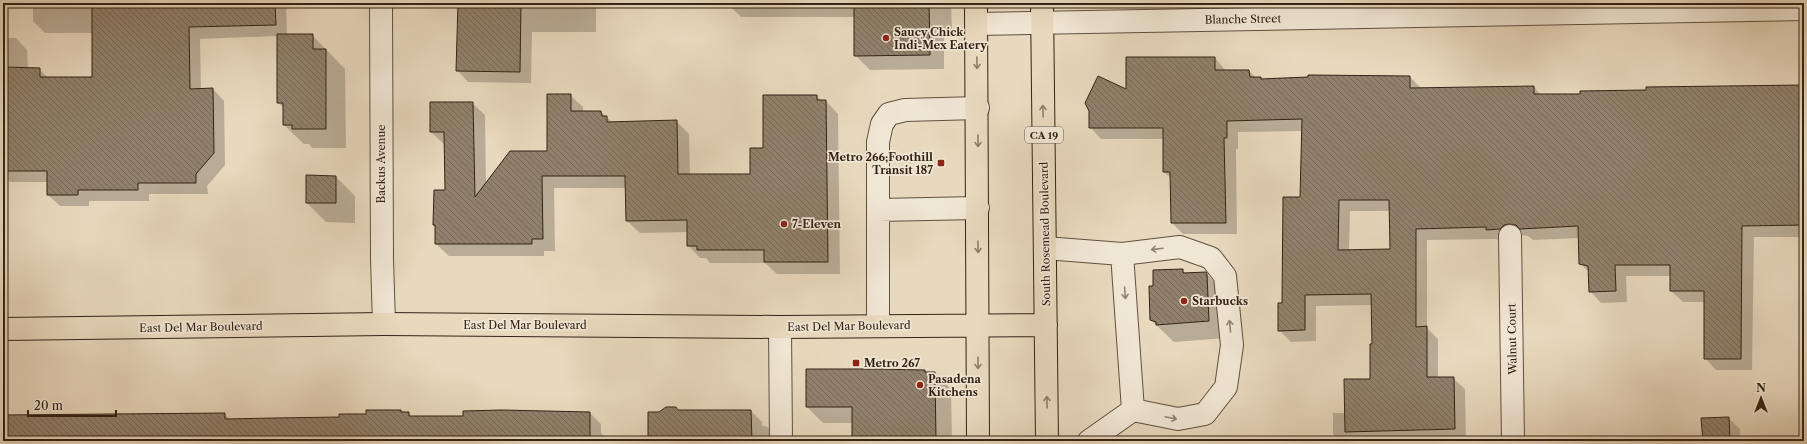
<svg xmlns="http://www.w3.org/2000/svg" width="1807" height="444" viewBox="0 0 1807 444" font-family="'Libre Caslon Text',serif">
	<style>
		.shadow { fill: #0003; fill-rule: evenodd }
		.building { fill: url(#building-back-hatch); stroke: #322315; fill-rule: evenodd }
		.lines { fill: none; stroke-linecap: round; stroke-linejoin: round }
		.minor-casing { stroke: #60503f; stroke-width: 24 }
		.major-casing { stroke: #322315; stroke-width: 24 }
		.minor { stroke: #f0e6d4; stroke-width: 22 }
		.major { stroke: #e8d8bd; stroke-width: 22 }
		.oneway { stroke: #8d7e69 }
		.oneway2 { stroke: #918474 }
		.poi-dot { fill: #8f2418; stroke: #f0e6d4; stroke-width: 1.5 }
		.labels { text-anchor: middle; stroke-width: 3.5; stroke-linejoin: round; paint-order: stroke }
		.shield { fill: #f0e6d4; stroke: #6b5e4e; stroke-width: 1 }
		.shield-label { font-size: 10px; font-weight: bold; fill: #322315 }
		.street-label { font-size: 11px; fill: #322315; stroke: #f0e6d4 }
		.poi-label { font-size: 11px; font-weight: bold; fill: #322315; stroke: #f0e6d4; text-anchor: start }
	</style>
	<defs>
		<pattern id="building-back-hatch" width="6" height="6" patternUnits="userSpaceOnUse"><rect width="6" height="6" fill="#91816c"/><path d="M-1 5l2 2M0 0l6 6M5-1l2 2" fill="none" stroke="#776958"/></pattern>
	</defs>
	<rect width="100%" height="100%" fill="#e8d8bd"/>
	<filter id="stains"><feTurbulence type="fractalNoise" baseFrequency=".005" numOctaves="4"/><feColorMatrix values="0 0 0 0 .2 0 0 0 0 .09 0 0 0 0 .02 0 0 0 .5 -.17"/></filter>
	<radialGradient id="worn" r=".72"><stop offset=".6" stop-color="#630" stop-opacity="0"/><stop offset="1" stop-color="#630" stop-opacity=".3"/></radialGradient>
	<path class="shadow" d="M 33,3 L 286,3 L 287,35 L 312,35 L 345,69 L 346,148 L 312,148 L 309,144 L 304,144 L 284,125 L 284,108 L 278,103 L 278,36 L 200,39 L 201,90 L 213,89 L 224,101 L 225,165 L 207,186 L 208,194 L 149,194 L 149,201 L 89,201 L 89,206 L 60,206 L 48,195 L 48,182 L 10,182 L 3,177 L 3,38 L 16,38 L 27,50 L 28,69 L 39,69 L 48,78 L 93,78 L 93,33 L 45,33 L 33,21 Z
		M 459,3 L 596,3 L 596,32 L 532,32 L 531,83 L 468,82 L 457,70 Z
		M 678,3 L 951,3 L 952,33 L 944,33 L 944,69 L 870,70 L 855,55 L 855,17 L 741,17 L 731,7 L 680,6 Z
		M 1215,58 L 1226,71 L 1249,71 L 1256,78 L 1263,80 L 1410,77 L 1422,89 L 1534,87 L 1541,95 L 1804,86 L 1804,237 L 1754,237 L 1752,370 L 1716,370 L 1705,358 L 1705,302 L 1683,302 L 1671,291 L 1671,276 L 1626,276 L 1627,302 L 1601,303 L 1590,291 L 1590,273 L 1580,263 L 1579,238 L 1533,240 L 1528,236 L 1521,235 L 1516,236 L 1511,240 L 1499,241 L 1496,239 L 1427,240 L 1427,328 L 1438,339 L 1438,378 L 1453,378 L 1465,389 L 1466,440 L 1339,441 L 1333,434 L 1333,413 L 1346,413 L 1371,380 L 1373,345 L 1372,305 L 1316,306 L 1316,341 L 1291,342 L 1279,330 L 1301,198 L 1302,131 L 1238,132 L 1238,149 L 1236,149 L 1237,234 L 1183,234 L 1172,223 L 1171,178 L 1164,172 L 1164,139 L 1101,139 L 1090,127 L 1127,90 ZM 1350,211 L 1390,211 L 1391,250 L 1349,250 Z
		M 570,95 L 583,107 L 583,112 L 601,112 L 612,122 L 676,121 L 689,134 L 690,175 L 751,175 L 764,149 L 817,96 L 822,101 L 826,101 L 838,114 L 840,274 L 777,274 L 765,263 L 710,263 L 706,258 L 700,258 L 688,245 L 688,232 L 640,233 L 627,221 L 627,188 L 554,188 L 555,251 L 544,251 L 544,256 L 449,256 L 436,244 L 436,227 L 434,225 L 435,191 L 446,191 L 445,145 L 431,132 L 431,103 L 472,103 L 485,115 L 486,183 L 548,152 Z
		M 336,177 L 355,196 L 355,223 L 326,222 L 307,203 Z
		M 1182,270 L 1186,274 L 1206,273 L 1223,291 L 1226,338 L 1174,342 L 1151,320 L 1154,287 Z
		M 925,371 L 927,373 L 935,373 L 951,389 L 952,441 L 853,441 L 853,423 L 823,423 L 807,407 Z
		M 401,411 L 408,413 L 412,417 L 590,413 L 601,424 L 601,433 L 608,441 L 3,441 L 3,416 L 225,414 L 230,420 L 340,418 Z
		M 679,411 L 751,411 L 762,422 L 762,426 L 766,426 L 778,437 L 778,441 L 649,441 Z
		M 1728,418 L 1740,429 L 1740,441 L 1704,441 Z"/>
	<path class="building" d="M 92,3 L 275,3 L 276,25 L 189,27 L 190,89 L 213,88 L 214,153 L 196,174 L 196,183 L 138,183 L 138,190 L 78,190 L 78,195 L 47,195 L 47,171 L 3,171 L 3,67 L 40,68 L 40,77 L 92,77 Z
		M 458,3 L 521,3 L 520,72 L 456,71 Z
		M 854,3 L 929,3 L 930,55 L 854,56 Z
		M 277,34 L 313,34 L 313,49 L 326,49 L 326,129 L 292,129 L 292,125 L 283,125 L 283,103 L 277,103 Z
		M 1126,57 L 1215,57 L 1215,70 L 1249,70 L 1250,77 L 1261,77 L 1261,79 L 1308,77 L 1308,75 L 1410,76 L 1410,88 L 1534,86 L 1534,94 L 1580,94 L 1580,91 L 1646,90 L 1646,87 L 1804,85 L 1804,225 L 1742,226 L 1741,359 L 1704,359 L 1704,291 L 1670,291 L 1670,265 L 1615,265 L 1616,291 L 1589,292 L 1588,266 L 1579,264 L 1578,226 L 1520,229 L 1516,225 L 1509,224 L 1504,225 L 1500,229 L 1486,230 L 1486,227 L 1416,229 L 1416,327 L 1427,326 L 1427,377 L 1454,377 L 1455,429 L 1345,432 L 1344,379 L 1370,379 L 1370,344 L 1372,344 L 1371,294 L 1305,295 L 1305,330 L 1278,331 L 1278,303 L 1282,303 L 1283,197 L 1300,197 L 1302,119 L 1227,121 L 1227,138 L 1224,138 L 1226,223 L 1171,223 L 1170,172 L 1163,172 L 1163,128 L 1089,128 L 1089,111 L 1085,103 L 1098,76 L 1126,89 ZM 1339,200 L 1389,200 L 1390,249 L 1338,250 Z
		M 547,94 L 571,94 L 571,111 L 601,111 L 602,116 L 607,116 L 607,122 L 677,120 L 678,174 L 750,174 L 750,148 L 763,148 L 763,95 L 817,95 L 817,100 L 826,100 L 828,262 L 764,262 L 764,250 L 697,250 L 697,246 L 687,246 L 687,220 L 626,221 L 625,176 L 542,176 L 543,239 L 532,239 L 532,244 L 435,244 L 435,225 L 433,225 L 434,190 L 445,190 L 444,132 L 430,132 L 430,102 L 473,102 L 475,197 L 510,151 L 547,151 Z
		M 306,175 L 336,176 L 336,203 L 306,203 Z
		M 1183,269 L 1183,273 L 1206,272 L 1207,274 L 1209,321 L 1156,325 L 1156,322 L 1150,320 L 1149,286 L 1153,286 L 1153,270 Z
		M 806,369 L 874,369 L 925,370 L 925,372 L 935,372 L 936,441 L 852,441 L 852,407 L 806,407 Z
		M 666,407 L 676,407 L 678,410 L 751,410 L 752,441 L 648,441 L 648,412 L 659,412 Z
		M 366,410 L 401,410 L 401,412 L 409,412 L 409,416 L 463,416 L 463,411 L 501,410 L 590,412 L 590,441 L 3,441 L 3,415 L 225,413 L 225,419 L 275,418 L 339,417 L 339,414 L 366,414 Z
		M 1729,417 L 1730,441 L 1703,441 L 1701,418 Z"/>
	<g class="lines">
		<g class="minor-casing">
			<path id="minor" d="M 381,3 L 382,259 L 384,324
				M 977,24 L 1804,9
				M 878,210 L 978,208
				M 1510,236 L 1513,441
				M 1045,248 L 1122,254 L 1180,247 L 1211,258 L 1225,276 L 1232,345 L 1226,387 L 1205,414 L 1178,419 L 1133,410 L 1089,441
				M 1122,254 L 1133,410
				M 878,325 L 878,142 L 882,124 L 889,114 L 905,110 L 978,108
				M 780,327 L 781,441"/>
		</g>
		<g class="major-casing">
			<path id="major" d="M 976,3 L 978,441
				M 1042,3 L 1047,441
				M 3,329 L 384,324 L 780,327 L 1046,325"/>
		</g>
		<use href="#minor" class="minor"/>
		<use href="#major" class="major"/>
	</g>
	<defs><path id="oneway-shaft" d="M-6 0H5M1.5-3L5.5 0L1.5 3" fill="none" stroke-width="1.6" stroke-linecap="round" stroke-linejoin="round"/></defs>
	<g class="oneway">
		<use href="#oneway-shaft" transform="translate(977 63) rotate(89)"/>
		<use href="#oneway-shaft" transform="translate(1043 111) rotate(-91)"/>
		<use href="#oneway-shaft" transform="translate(978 141) rotate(90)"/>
		<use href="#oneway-shaft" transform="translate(978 247) rotate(89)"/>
		<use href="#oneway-shaft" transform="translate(978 363) rotate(90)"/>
		<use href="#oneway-shaft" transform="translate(1047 402) rotate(-91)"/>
	</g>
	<g class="oneway2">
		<use href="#oneway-shaft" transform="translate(1157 249) rotate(173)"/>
		<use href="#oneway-shaft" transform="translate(1125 293) rotate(86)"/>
		<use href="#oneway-shaft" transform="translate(1230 326) rotate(-95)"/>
		<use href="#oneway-shaft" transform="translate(1171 418) rotate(12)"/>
	</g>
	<g class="poi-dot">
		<circle cx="886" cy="38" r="4"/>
		<rect x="937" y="159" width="8" height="8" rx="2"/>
		<circle cx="784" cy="224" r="4"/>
		<circle cx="1184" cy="301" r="4"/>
		<rect x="852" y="359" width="8" height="8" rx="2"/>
		<circle cx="920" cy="385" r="4"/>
	</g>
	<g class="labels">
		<rect class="shield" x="1025" y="127" width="38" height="16" rx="3"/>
		<g class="shield-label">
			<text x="1044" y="139">CA 19</text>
		</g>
		<g class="street-label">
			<text transform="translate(1243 19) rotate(-1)" y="4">Blanche Street</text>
			<text transform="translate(381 164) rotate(-90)" y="4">Backus Avenue</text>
			<text transform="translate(1045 234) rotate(-91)" y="4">South Rosemead Boulevard</text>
			<text x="525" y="329">East Del Mar Boulevard</text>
			<text transform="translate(849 326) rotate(-1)" y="4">East Del Mar Boulevard</text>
			<text transform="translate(201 327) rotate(-1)" y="4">East Del Mar Boulevard</text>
			<text transform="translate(1512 339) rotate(-91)" y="4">Walnut Court</text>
		</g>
		<g class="poi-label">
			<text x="894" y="36">Saucy Chick<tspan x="894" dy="13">Indi-Mex Eatery</tspan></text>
			<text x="933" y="161" text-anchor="end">Metro 266;Foothill<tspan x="933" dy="13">Transit 187</tspan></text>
			<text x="792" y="228">7-Eleven</text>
			<text x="1192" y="305">Starbucks</text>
			<text x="864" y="367">Metro 267</text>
			<text x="928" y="383">Pasadena<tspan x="928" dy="13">Kitchens</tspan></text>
		</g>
	</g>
	<rect width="1807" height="444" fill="none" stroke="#e8d8bd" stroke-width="16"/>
	<rect x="4" y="4" width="1799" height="436" fill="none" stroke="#322315" stroke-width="2"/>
	<rect x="8" y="8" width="1791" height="428" fill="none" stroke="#322315"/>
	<g transform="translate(1761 398)" stroke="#f0e6d4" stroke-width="3" paint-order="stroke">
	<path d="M0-3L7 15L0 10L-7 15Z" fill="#322315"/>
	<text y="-6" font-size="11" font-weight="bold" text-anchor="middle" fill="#322315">N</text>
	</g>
	<path d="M28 410v6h88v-6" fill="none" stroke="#322315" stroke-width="2"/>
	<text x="34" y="410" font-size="12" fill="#322315" stroke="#f0e6d4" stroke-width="3" paint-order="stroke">20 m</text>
	<rect width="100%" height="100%" filter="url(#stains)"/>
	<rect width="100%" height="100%" fill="url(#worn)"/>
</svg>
